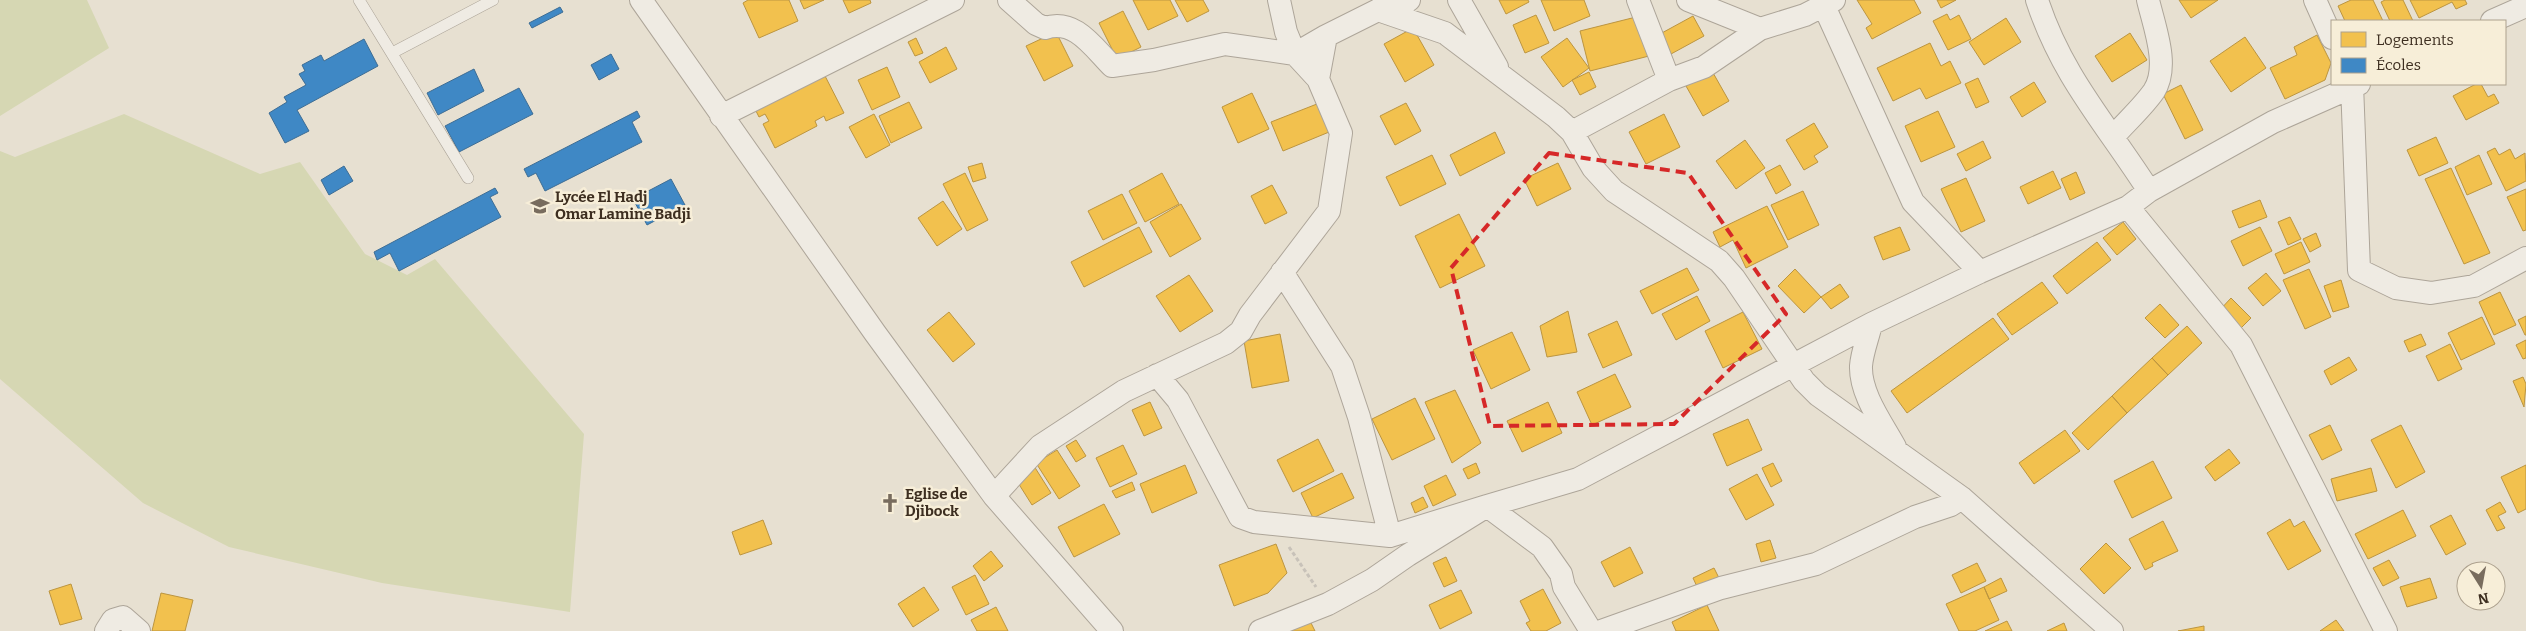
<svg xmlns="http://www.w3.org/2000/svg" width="2526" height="631" viewBox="0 0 2526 631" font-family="Bitter,serif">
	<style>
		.green { fill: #d6d7b3 }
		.homes { fill: #f2c14e; stroke: #bc9540 }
		.schools { fill: #3f88c5; stroke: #3e6d94 }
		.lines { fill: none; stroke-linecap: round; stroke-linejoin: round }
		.service-casing { stroke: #ada599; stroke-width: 12 }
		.minor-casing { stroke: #ada599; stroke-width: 24 }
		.path { stroke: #c8c2b9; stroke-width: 3; stroke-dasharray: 4 2.5; stroke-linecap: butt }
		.service { stroke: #efebe3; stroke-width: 11 }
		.minor { stroke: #efebe3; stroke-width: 22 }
		.marked { fill: none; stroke: #d62828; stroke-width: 4; stroke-dasharray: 10 6; stroke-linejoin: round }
		.labels { text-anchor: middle; stroke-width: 5; stroke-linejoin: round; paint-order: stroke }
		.poi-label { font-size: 15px; font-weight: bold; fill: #3d2e20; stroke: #f7eed8; text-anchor: start }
	</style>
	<rect width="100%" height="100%" fill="#e7e0d1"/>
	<path class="green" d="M 0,0 L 87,0 L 109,48 L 0,116 Z
		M 124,114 L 260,174 L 300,162 L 365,254 L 407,275 L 435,259 L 584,434 L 570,612 L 382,583 L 229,547 L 143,503 L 0,379 L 0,151 L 15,157 Z"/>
	<path class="homes" d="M 748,0 L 789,0 L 798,21 L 759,38 L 743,3 Z
		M 800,0 L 824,0 L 804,9 Z
		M 843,0 L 870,0 L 871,3 L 849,13 Z
		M 1133,0 L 1170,0 L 1178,16 L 1148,30 Z
		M 1175,0 L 1203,0 L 1209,11 L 1187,22 Z
		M 1499,0 L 1528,0 L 1529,2 L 1506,14 Z
		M 1541,0 L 1584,0 L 1590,16 L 1554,31 Z
		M 1857,0 L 1914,0 L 1921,13 L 1872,39 L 1866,28 L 1872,24 Z
		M 1937,0 L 1956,0 L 1941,8 Z
		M 2179,0 L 2218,0 L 2191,18 Z
		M 2351,0 L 2373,0 L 2383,21 L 2345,21 L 2338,6 Z
		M 2385,0 L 2403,0 L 2413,21 L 2390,21 L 2381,2 Z
		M 2410,0 L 2465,0 L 2467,4 L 2456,9 L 2452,2 L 2419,18 Z
		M 1123,11 L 1141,47 L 1117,59 L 1099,23 Z
		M 1947,14 L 1950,20 L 1959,15 L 1971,39 L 1948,50 L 1933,21 Z
		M 1536,15 L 1549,43 L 1525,53 L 1513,25 Z
		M 1640,16 L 1649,56 L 1590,71 L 1580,31 Z
		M 1693,16 L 1704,36 L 1671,54 L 1660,34 Z
		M 2006,18 L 2021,42 L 1984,65 L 1969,42 Z
		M 1413,28 L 1434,65 L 1405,82 L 1384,44 Z
		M 1056,32 L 1073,66 L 1044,81 L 1026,46 Z
		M 2130,33 L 2147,60 L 2112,82 L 2095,56 Z
		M 2317,35 L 2331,63 L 2325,80 L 2285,99 L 2270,68 L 2297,55 L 2294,47 Z
		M 2245,37 L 2266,68 L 2231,92 L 2210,61 Z
		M 916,38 L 923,53 L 915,56 L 908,42 Z
		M 1567,38 L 1589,68 L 1563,87 L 1541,57 Z
		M 1930,43 L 1941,66 L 1950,61 L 1961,83 L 1926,99 L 1920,88 L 1893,101 L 1877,68 Z
		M 946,47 L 957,69 L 930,83 L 919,62 Z
		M 887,67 L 900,97 L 872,110 L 858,80 Z
		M 1712,71 L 1729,101 L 1703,116 L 1686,86 Z
		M 823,72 L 844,113 L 826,121 L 824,116 L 815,121 L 817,126 L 775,148 L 763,124 L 769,121 L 765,114 L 759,117 L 754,107 Z
		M 1589,72 L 1596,87 L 1580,95 L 1572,80 Z
		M 1978,78 L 1989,102 L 1976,108 L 1965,84 Z
		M 2034,82 L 2046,102 L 2022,117 L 2010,97 Z
		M 2476,84 L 2481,84 L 2488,97 L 2494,94 L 2499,103 L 2466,120 L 2453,96 Z
		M 2181,85 L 2203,130 L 2185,139 L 2163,94 Z
		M 1252,93 L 1269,129 L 1238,143 L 1222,107 Z
		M 909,102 L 922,128 L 891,143 L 879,116 Z
		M 1322,102 L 1334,130 L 1283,151 L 1271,122 Z
		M 1406,103 L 1421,131 L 1395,145 L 1380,116 Z
		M 1938,111 L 1955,147 L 1921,162 L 1905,126 Z
		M 874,114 L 890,145 L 866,158 L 849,127 Z
		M 1664,114 L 1680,147 L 1646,164 L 1629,132 Z
		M 1814,123 L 1828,147 L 1814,156 L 1818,162 L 1804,170 L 1786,140 Z
		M 1495,132 L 1505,153 L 1460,176 L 1450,155 Z
		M 2436,137 L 2448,163 L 2419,176 L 2407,150 Z
		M 1745,140 L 1765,168 L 1736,189 L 1716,161 Z
		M 1983,141 L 1991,158 L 1966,171 L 1957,154 Z
		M 2495,148 L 2499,155 L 2510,149 L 2515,159 L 2525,153 L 2526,181 L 2506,191 L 2487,152 Z
		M 1432,155 L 1446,184 L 1400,206 L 1386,177 Z
		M 2479,155 L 2492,184 L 2467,195 L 2455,167 Z
		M 982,163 L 986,178 L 973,182 L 968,167 Z
		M 1558,163 L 1571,189 L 1537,206 L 1524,179 Z
		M 1780,165 L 1791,185 L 1776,194 L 1765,173 Z
		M 2451,168 L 2490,253 L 2464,264 L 2425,179 Z
		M 2053,171 L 2061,188 L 2028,204 L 2020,187 Z
		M 2076,172 L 2085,193 L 2070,200 L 2061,179 Z
		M 965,173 L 988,220 L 967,231 L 943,184 Z
		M 1162,173 L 1179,204 L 1145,222 L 1129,191 Z
		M 1966,178 L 1985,221 L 1961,232 L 1941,189 Z
		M 1272,185 L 1287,213 L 1265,224 L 1251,196 Z
		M 2526,189 L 2526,230 L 2523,231 L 2507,197 Z
		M 1803,191 L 1819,225 L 1788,240 L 1771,205 Z
		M 1122,194 L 1137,223 L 1103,240 L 1088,211 Z
		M 2260,200 L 2267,217 L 2239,228 L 2232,211 Z
		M 943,201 L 962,229 L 937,246 L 918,218 Z
		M 1181,204 L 1201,239 L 1170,257 L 1150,222 Z
		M 1767,206 L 1788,247 L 1746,268 L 1733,240 L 1720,247 L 1713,232 Z
		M 1459,214 L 1485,266 L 1440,288 L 1415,236 Z
		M 2290,217 L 2301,239 L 2288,245 L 2278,222 Z
		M 2123,222 L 2136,239 L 2117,255 L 2103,238 Z
		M 1139,227 L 1152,252 L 1084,287 L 1071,262 Z
		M 1900,227 L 1910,250 L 1883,260 L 1874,237 Z
		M 2260,227 L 2272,251 L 2243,266 L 2231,241 Z
		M 2316,233 L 2321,246 L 2310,252 L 2303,239 Z
		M 2097,242 L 2111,260 L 2067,294 L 2053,276 Z
		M 2301,242 L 2310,262 L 2284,274 L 2275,254 Z
		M 1687,268 L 1699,290 L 1652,314 L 1640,291 Z
		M 1795,269 L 1821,297 L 1804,313 L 1778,286 Z
		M 2309,269 L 2331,317 L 2305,329 L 2283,280 Z
		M 2266,273 L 2281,291 L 2263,306 L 2248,288 Z
		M 1189,275 L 1213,311 L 1180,332 L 1156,296 Z
		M 2341,280 L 2349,307 L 2333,312 L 2324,286 Z
		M 2042,282 L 2058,303 L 2012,335 L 1997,314 Z
		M 1840,284 L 1849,297 L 1831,309 L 1821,297 Z
		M 2500,292 L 2516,325 L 2494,335 L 2479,302 Z
		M 1697,296 L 1710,321 L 1676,340 L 1662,314 Z
		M 2231,298 L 2251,318 L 2238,331 L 2218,312 Z
		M 2160,304 L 2179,325 L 2165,338 L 2145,318 Z
		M 1568,311 L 1577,352 L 1547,357 L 1540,326 Z
		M 949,312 L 975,344 L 953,362 L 927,330 Z
		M 1743,312 L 1762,349 L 1723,368 L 1705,331 Z
		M 2526,316 L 2526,335 L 2525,335 L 2518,320 Z
		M 2482,317 L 2495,344 L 2461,360 L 2448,333 Z
		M 1993,318 L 2009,339 L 1907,413 L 1891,391 Z
		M 1617,321 L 1632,355 L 1603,368 L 1588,334 Z
		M 2187,326 L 2202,343 L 2168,375 L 2152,358 Z
		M 1512,332 L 1530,370 L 1491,389 L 1473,350 Z
		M 1280,334 L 1289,381 L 1252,388 L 1244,341 Z
		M 2421,334 L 2426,345 L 2409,352 L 2404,341 Z
		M 2526,340 L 2526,358 L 2523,359 L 2516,345 Z
		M 2450,344 L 2462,369 L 2438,381 L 2426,356 Z
		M 2349,357 L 2357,370 L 2331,385 L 2324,371 Z
		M 2152,358 L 2168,375 L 2127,413 L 2112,396 Z
		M 1615,374 L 1631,407 L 1592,425 L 1577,392 Z
		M 2523,377 L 2526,384 L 2524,407 L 2513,381 Z
		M 1455,390 L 1481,443 L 1452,463 L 1425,402 Z
		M 2112,396 L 2127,413 L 2088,450 L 2072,433 Z
		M 1415,398 L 1435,439 L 1392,460 L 1372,419 Z
		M 1150,402 L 1162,428 L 1144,436 L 1132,410 Z
		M 1548,402 L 1562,433 L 1522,452 L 1507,421 Z
		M 1748,419 L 1762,450 L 1727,466 L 1713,434 Z
		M 2330,425 L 2342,450 L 2322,460 L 2309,435 Z
		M 2401,425 L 2425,472 L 2396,488 L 2371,440 Z
		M 2065,430 L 2080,451 L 2034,484 L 2019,463 Z
		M 1318,439 L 1334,471 L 1293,492 L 1277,460 Z
		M 1076,440 L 1086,456 L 1076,462 L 1066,446 Z
		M 1123,445 L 1137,474 L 1110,487 L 1096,458 Z
		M 2229,449 L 2240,463 L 2215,481 L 2205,467 Z
		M 1057,450 L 1080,486 L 1059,499 L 1036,463 Z
		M 2153,461 L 2172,498 L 2132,518 L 2114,481 Z
		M 1476,463 L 1480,473 L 1468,479 L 1463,469 Z
		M 1773,463 L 1782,481 L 1771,487 L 1762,468 Z
		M 1185,465 L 1197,493 L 1152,513 L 1140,484 Z
		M 2526,465 L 2526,509 L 2518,513 L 2501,477 Z
		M 1034,466 L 1051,493 L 1032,505 L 1015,478 Z
		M 2371,468 L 2377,491 L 2337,501 L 2331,479 Z
		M 1342,473 L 1354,498 L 1313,518 L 1301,493 Z
		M 1757,474 L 1774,505 L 1746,520 L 1729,489 Z
		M 1446,475 L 1456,495 L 1433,506 L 1424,486 Z
		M 1132,482 L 1135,490 L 1116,498 L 1112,491 Z
		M 1423,497 L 1428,507 L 1415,513 L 1411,503 Z
		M 2500,502 L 2506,512 L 2498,516 L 2505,528 L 2497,531 L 2486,510 Z
		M 1104,504 L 1120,534 L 1074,557 L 1058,527 Z
		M 2403,510 L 2416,536 L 2368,559 L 2355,534 Z
		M 2451,515 L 2466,544 L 2446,555 L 2430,526 Z
		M 2290,519 L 2294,527 L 2304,521 L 2321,551 L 2288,570 L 2267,533 Z
		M 763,520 L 772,544 L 740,555 L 732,532 Z
		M 2163,521 L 2178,551 L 2152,563 L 2153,566 L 2145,570 L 2129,539 Z
		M 1770,540 L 1776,558 L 1761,562 L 1756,544 Z
		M 2106,543 L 2131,568 L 2104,594 L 2080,569 Z
		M 1276,544 L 1287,573 L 1268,593 L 1234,606 L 1219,565 Z
		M 1630,547 L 1643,573 L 1614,587 L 1601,562 Z
		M 991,551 L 1003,566 L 984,581 L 973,566 Z
		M 1446,557 L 1457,581 L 1444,587 L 1433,563 Z
		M 2389,560 L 2399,578 L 2383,586 L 2373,568 Z
		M 1977,563 L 1986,581 L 1961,593 L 1952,575 Z
		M 1714,568 L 1721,582 L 1700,593 L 1693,578 Z
		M 975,575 L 989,604 L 966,615 L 952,587 Z
		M 2001,578 L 2007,591 L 1989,599 L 1984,587 Z
		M 2430,578 L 2437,598 L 2407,607 L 2400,587 Z
		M 71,584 L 82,619 L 60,625 L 49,591 Z
		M 924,587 L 939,610 L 913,627 L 898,604 Z
		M 1984,587 L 1999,620 L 1975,631 L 1959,631 L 1946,604 Z
		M 1543,589 L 1561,623 L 1546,631 L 1531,631 L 1526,623 L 1530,621 L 1520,601 Z
		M 1461,590 L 1472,613 L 1440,629 L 1429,605 Z
		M 161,593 L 193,600 L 185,631 L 152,631 Z
		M 1707,605 L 1719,631 L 1676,631 L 1672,622 Z
		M 996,607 L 1008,631 L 977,631 L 971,620 Z
		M 2336,620 L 2344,631 L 2320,631 Z
		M 1310,621 L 1315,631 L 1290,631 Z
		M 2007,621 L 2012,631 L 1985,631 Z
		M 2064,623 L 2067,631 L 2047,631 Z
		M 2204,626 L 2204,631 L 2178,631 Z"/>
	<path class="schools" d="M 560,7 L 563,12 L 532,28 L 529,23 Z
		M 364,39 L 378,66 L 297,110 L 309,131 L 285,143 L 269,113 L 287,102 L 284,97 L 306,85 L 299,74 L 305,71 L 302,65 L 321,55 L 324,61 Z
		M 611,54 L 619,69 L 599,80 L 591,65 Z
		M 474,69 L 484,91 L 438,115 L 427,93 Z
		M 519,88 L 533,114 L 459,152 L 445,126 Z
		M 637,111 L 640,117 L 632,122 L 642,142 L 545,191 L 536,173 L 528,177 L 524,169 Z
		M 344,166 L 353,181 L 329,195 L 321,180 Z
		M 671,179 L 685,205 L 647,225 L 633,199 Z
		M 495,188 L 498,193 L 490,197 L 501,217 L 399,271 L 390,253 L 377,260 L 374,252 Z"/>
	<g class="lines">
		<g class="service-casing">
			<path id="service" d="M 359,0 L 468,178
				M 392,53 L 493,0"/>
		</g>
		<g class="minor-casing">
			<path id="minor" d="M 641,0 L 875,333 L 994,496 L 1112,631
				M 1009,0 L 1036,24 L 1045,28 C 1075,18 1093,47 1112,66 L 1154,60 L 1225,44 L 1295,54 L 1326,36
				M 1459,0 L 1497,67
				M 1638,0 L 1669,80
				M 1688,0 L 1760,29
				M 2037,0 C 2062,77 2107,125 2149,191
				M 2315,0 L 2332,38
				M 1824,6 L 1913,202 L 1980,272
				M 1378,10 L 1445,33 L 1556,117 L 1572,132 L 1593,168 L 1614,191 L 1719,261 L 1734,278 L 1804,381 L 1818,395 L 1962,498 L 2112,631
				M 2492,21 L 2526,6
				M 1318,79 L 1326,36 L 1378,10 L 1401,6 L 1409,0
				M 2352,84 L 2359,270 L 2396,288 L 2431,293 L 2474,286 L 2526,258
				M 721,116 L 953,0
				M 1572,132 L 1669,80 L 1704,67 L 1760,29 L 1805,15 L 1834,0
				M 2113,137 C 2126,122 2143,107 2154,91 C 2170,66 2154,26 2148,0
				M 2128,207 L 2241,345 L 2386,631
				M 1282,272 L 1342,366 L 1359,417 L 1390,536
				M 1871,324 C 1868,338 1862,352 1861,366 C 1860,394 1882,423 1895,447
				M 1157,375 L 1178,400 L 1240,517 L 1254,522 L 1390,536 L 1487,506 L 1542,547 L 1561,574 L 1564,587 L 1591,631
				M 994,496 L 1040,446 L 1124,391 L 1226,343 L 1241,331 L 1250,315 L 1329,211 L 1341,133 L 1318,79 L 1295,54 L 1286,32 L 1279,0
				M 106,631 L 113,620 L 123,617 L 139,631
				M 1260,631 L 1328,604 L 1372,580 L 1408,555 L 1487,506 L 1578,479 L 1871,324 L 1980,272 L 2128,207 L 2149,191 L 2273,122 L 2359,84
				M 1601,631 L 1721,588 L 1816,564 L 1915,517 L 1951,505 L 1962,498"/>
		</g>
		<path class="path" d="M 1289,547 L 1316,587"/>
		<use href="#service" class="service"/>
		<use href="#minor" class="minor"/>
	</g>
	<path class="marked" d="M 1549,153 L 1688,173 L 1786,314 L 1674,424 L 1490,426 L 1451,268 Z"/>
	<defs>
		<g id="school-bare" transform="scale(1.5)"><path d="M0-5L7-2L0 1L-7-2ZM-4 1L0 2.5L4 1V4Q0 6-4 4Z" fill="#786c5e" stroke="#f7eed8" stroke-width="2.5" paint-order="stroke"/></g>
		<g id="church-bare" transform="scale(1.5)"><path d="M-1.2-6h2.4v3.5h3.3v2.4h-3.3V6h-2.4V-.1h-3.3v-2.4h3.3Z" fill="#786c5e" stroke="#f7eed8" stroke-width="2.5" paint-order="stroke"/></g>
	</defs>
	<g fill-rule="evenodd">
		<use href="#school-bare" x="540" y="206"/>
		<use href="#church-bare" x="890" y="503"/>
	</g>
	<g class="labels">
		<g class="poi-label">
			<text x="555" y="202">Lycée El Hadj<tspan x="555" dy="17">Omar Lamine Badji</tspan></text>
			<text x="905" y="499">Eglise de<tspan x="905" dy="17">Djibock</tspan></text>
		</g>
	</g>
	<rect x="2331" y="20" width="175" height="65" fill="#f7eed8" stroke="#ada18e"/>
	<rect x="2341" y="32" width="25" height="15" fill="#f2c14e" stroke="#ada18e"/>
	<text x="2376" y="45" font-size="15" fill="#3d2e20">Logements</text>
	<rect x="2341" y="58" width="25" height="15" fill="#3f88c5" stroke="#ada18e"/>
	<text x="2376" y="70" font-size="15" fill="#3d2e20">Écoles</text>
	<g transform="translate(2481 586) rotate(169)"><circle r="24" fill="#f7eed8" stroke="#ada18e"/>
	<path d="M0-4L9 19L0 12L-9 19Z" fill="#786c5e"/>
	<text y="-8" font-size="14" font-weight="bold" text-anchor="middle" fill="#3d2e20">N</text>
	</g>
</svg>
